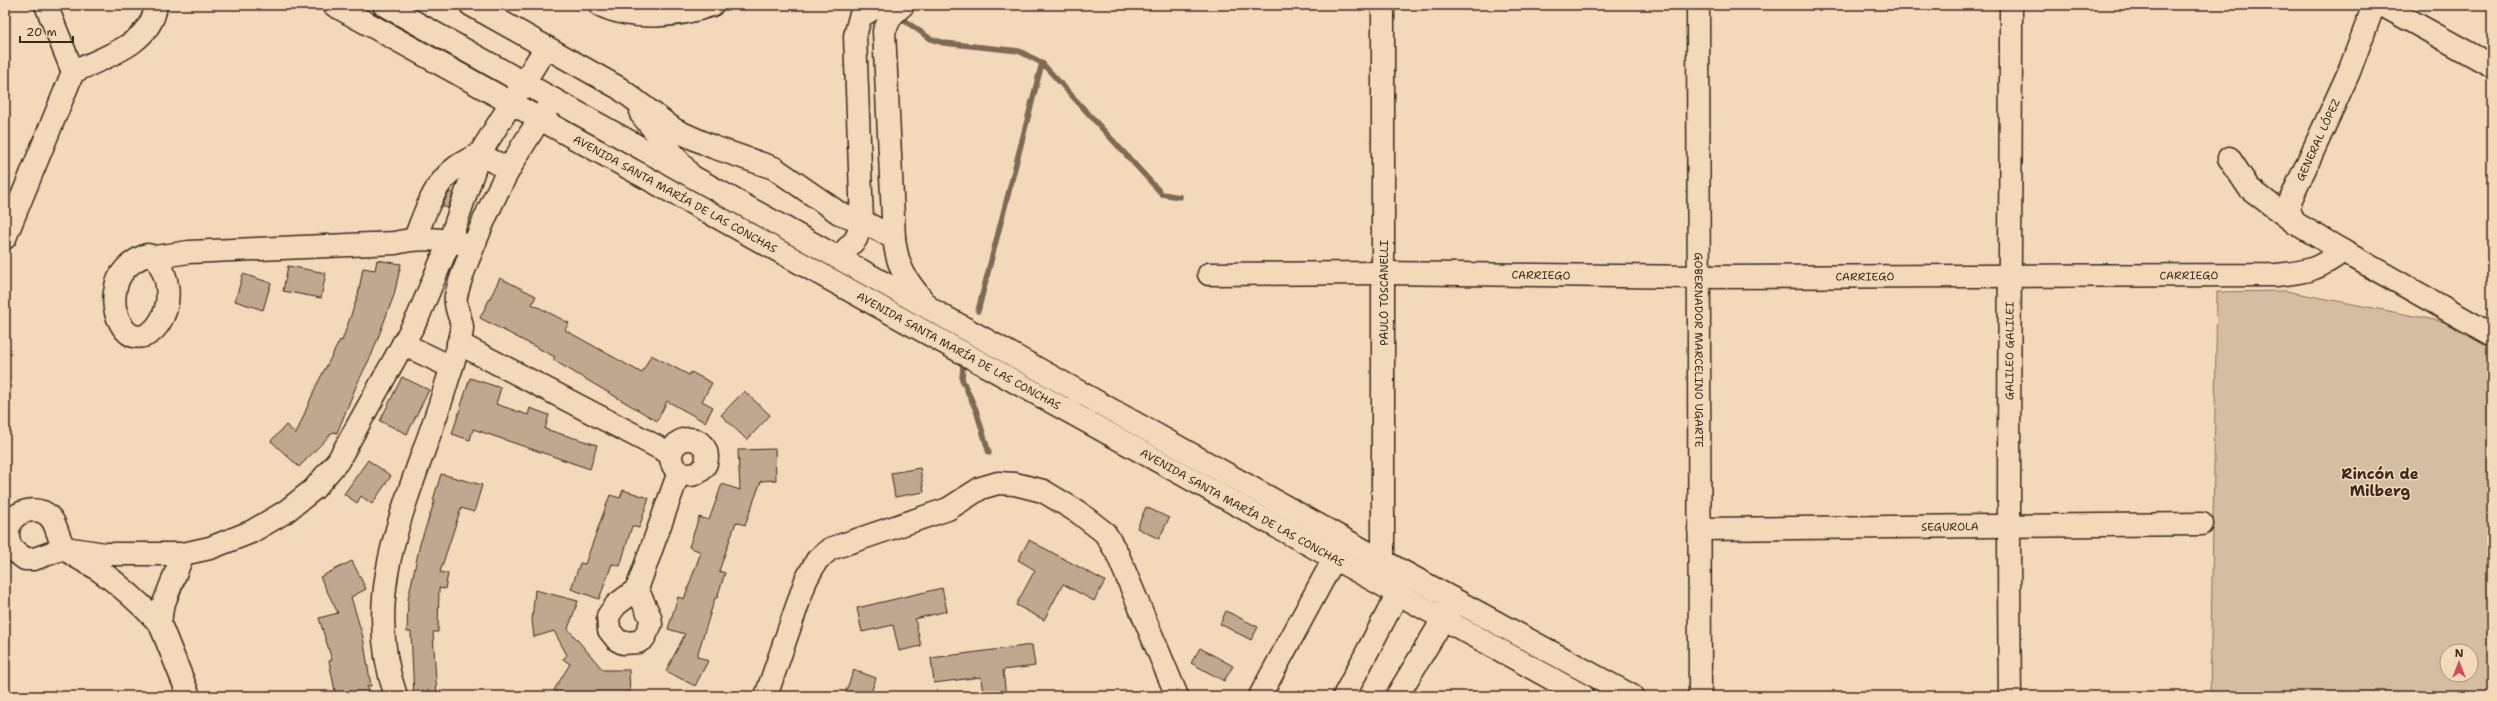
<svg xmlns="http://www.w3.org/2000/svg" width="2497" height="701" viewBox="0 0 2497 701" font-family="'Shantell Sans',sans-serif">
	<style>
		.green { fill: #d4bda1; stroke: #887460; fill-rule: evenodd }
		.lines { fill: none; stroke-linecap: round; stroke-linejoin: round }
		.stream { stroke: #7e6956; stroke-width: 5.5 }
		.building { fill: #bfa88f; stroke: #3b2a1e }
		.minor-casing { stroke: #3b2a1e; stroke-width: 25 }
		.major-casing { stroke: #3b2a1e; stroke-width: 25 }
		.minor { stroke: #f2d9ba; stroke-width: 22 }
		.major { stroke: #f2d9ba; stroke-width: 22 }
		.labels { text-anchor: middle; stroke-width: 3; stroke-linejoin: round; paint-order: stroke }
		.street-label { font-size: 11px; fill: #3b2a1e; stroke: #f2d9ba }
		.district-label { font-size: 15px; font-weight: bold; fill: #3b2a1e; stroke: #f2d9ba }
	</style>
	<rect width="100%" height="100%" fill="#f2d9ba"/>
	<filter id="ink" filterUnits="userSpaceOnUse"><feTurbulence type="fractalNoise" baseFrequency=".025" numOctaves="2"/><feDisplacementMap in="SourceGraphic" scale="8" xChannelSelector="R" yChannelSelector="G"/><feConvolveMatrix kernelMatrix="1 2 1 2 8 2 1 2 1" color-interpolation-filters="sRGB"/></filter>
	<g filter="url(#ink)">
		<path class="green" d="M 2286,291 L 2450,323 L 2492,347 L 2492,696 L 2210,696 L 2217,292 ZM 2447,651 L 2471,651 L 2471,675 L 2447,675 Z"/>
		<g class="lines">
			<path class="stream" d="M 902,19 L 931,39 L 944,43 L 1019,51 L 1042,63
				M 978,311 L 1042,63 L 1162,194 L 1180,197
				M 963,366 L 962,379 L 976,410 L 989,453"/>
		</g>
		<path class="building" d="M 449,192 L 453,194 L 448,208 L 442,206 Z
			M 377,260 L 401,264 L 394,295 L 372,354 L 357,384 L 337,433 L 333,432 L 299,467 L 271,441 L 286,425 L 296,434 L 316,386 L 340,340 L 342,341 L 358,295 L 363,268 L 375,270 Z
			M 288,266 L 326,273 L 321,298 L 283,291 Z
			M 243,274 L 271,283 L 263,310 L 235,301 Z
			M 500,278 L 536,296 L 532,304 L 569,323 L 565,330 L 642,373 L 651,355 L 689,375 L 691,372 L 712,383 L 702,401 L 713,407 L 705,422 L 667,401 L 657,421 L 553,360 L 555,357 L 480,318 Z
			M 402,377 L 429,390 L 407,434 L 380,421 Z
			M 470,378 L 501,388 L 496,404 L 528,415 L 530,408 L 549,415 L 545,429 L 597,445 L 590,469 L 473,429 L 470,440 L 452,434 Z
			M 744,391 L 770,415 L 747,440 L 721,415 Z
			M 775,449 L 776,480 L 761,481 L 745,525 L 736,522 L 719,571 L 725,573 L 717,598 L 715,598 L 697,656 L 708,661 L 695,686 L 666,671 L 685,634 L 668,629 L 678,597 L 684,599 L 701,552 L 689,547 L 699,517 L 709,520 L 722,484 L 740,490 L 738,450 Z
			M 368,460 L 391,476 L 372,504 L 361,496 L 357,503 L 344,494 Z
			M 920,468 L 924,492 L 895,497 L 891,473 Z
			M 441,474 L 482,485 L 474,512 L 461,508 L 440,572 L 448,574 L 445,589 L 439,588 L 438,632 L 433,632 L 437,696 L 414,696 L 411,632 L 407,632 L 408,599 L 420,544 L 435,500 L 433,500 Z
			M 623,490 L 649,498 L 639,528 L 632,526 L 620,566 L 612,564 L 599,599 L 571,589 L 580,563 L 585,564 L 610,495 L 620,498 Z
			M 1146,507 L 1169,518 L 1159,539 L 1137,528 Z
			M 1029,540 L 1105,581 L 1094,601 L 1063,584 L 1044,620 L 1016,605 L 1035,570 L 1018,560 Z
			M 352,561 L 366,589 L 351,597 L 363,637 L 371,686 L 367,686 L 371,696 L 336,696 L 329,661 L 332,660 L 319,618 L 338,613 L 320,577 Z
			M 942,588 L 947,611 L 915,619 L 921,646 L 899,651 L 893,625 L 862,632 L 857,608 Z
			M 535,590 L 578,601 L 568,629 L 603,670 L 629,670 L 630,696 L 563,696 L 554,690 L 570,664 L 563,659 L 567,655 L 554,631 L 534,637 L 532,620 Z
			M 1226,611 L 1258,627 L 1251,640 L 1220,624 Z
			M 1032,645 L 1035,666 L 1003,670 L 1006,696 L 983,696 L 981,677 L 934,683 L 931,658 Z
			M 1200,648 L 1233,666 L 1224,681 L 1191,663 Z
			M 854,670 L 876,678 L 870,696 L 844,696 Z"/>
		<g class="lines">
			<g class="minor-casing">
				<g id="minor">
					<path d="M 46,5 L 73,72 C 104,57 152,44 156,5"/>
					<path d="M 471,5 L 619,88 L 675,130 L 713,147 L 774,168 L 839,213 L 862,221 L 894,238"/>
					<path d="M 600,5 C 633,21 678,17 712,5"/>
					<path d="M 903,5 L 892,15 L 884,31 L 894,238 C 898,272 908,282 929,308"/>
					<path id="s1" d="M 1698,5 L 1700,696"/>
					<path d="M 2382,5 L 2492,66"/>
					<path d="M 641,114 L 691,176"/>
					<path d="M 2229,158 L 2249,188 L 2295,223"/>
					<path d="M 5,238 L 73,72"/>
					<path d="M 415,238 C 430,200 438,170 479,155 L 508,168"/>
					<path id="s2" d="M 2343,251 L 2295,223 L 2289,210 L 2291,199 L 2349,72 L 2374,5"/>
					<path d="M 147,255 L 155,257 C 191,307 141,362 121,324 C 115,314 113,304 115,292 C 117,273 131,261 147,255 Z"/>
					<path d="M 155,257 L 189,252 L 395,243 C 419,237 440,238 464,244"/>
					<path d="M 838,258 L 856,239 L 862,221 L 855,36 L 860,17 L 879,5"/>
					<path id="s3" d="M 1209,274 L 1384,273 L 1697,277 L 2276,275 C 2307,272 2318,270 2343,251 L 2492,335"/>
					<path d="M 458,343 L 671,454"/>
					<path d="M 403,344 L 451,367"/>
					<circle cx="689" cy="457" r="18"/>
					<path id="s4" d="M 1699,529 L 2202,524"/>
					<path d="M 183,554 L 162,608 L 160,624 C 141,604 119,584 96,568 C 87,562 71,556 65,548 C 56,537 58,519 43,512 C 32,508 19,511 12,520 C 6,530 7,539 12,549 L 25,559 L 34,559 L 65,548 L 105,554 L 183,554 L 210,548 L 251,532 L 285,512 L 314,489 L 338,461 L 418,317 L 450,240 L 479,155 L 546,47"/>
					<path d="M 1376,576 L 1383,561 L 1383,5"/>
					<path d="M 637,589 L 650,617 L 651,624 L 644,638 L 638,642 L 623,643 L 617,640 L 609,630 L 608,616 L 616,605 L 637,589 L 679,472"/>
					<path d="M 160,624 L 189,696"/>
					<path d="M 396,696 C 357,585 415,489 446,385 C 449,374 463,336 462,327 C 461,316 454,308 456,296 C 460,278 467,262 474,245 C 494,192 520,146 553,100"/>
					<path d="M 766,696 L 806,580 L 817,560 L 830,549 L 948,509 L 981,488 L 998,483 L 1015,484 L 1043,491 L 1078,512 L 1105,533 L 1117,553 L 1177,696"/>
					<path d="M 1260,696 L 1335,557"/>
					<path d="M 1344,696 L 1407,576"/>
					<path d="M 1397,696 L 1453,603"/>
					<path id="s5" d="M 2010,696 C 2007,466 2011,235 2011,5"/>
				</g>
			</g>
			<g class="major-casing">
				<g id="major">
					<path id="s6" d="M 334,5 L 1583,696"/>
					<path d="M 384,5 L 1383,561 L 1632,696"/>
				</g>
			</g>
			<use href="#minor" class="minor"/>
			<use href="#major" class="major"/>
		</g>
	</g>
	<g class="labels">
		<g class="street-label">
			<text dy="4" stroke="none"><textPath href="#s2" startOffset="146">GENERAL LÓPEZ</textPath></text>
			<text dy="4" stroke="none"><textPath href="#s6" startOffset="390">AVENIDA SANTA MARÍA DE LAS CONCHAS</textPath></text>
			<text dy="4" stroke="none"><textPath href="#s3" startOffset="332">CARRIEGO</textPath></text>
			<text dy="4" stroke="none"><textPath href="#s3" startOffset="980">CARRIEGO</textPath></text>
			<text dy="4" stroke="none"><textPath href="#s3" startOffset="656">CARRIEGO</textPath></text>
			<text transform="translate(1384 293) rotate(-90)" y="4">PAULO TOSCANELLI</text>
			<text dy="4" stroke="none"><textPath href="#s6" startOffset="714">AVENIDA SANTA MARÍA DE LAS CONCHAS</textPath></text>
			<text dy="4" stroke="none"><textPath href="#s1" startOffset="345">GOBERNADOR MARCELINO UGARTE</textPath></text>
			<text dy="4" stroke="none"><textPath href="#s5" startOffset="345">GALILEO GALILEI</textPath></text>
			<text dy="4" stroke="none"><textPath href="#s6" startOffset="1038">AVENIDA SANTA MARÍA DE LAS CONCHAS</textPath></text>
			<text dy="4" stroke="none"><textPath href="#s4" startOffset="251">SEGUROLA</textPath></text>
		</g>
		<g class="district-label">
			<text x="2380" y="479">Rincón de<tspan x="2380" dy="17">Milberg</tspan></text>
		</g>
	</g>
	<rect width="2497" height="701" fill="none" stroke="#f2d9ba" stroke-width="20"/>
	<rect x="10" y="10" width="2477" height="681" fill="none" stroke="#3b2a1e" stroke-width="1.5" filter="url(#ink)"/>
	<g transform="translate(2459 663)"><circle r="19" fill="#f2d9ba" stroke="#a9937c"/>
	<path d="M0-3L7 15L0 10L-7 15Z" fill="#d1495b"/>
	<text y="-6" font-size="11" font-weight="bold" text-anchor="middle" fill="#3b2a1e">N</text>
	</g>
	<path d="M20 36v6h53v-6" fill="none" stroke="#3b2a1e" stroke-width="2"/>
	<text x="26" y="36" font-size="12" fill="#3b2a1e" stroke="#f2d9ba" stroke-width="3" paint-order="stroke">20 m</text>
</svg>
